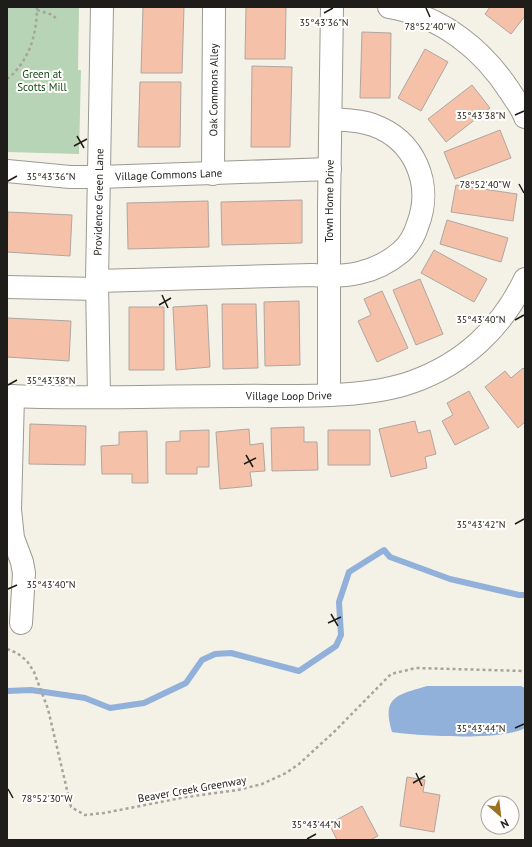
<svg xmlns="http://www.w3.org/2000/svg" width="532" height="847" viewBox="0 0 532 847" font-family="'PT Sans',sans-serif">
	<style>
		.green { fill: #b8d4b6 }
		.water { fill: #91b1da }
		.lines { fill: none; stroke-linecap: round; stroke-linejoin: round }
		.stream { stroke: #91b1da; stroke-width: 6 }
		.building { fill: #f5c1a9; stroke: #b0a6a1 }
		.minor-casing { stroke: #9d9a91; stroke-width: 24 }
		.path { stroke: #a7a49d; stroke-width: 2.5; stroke-dasharray: 3 3; stroke-linecap: butt }
		.minor { stroke: #fff; stroke-width: 22 }
		.ticks { fill: none; stroke: #1e1d19; stroke-width: 1.5 }
		.labels { text-anchor: middle; stroke-width: 4; stroke-linejoin: round; paint-order: stroke }
		.park-label { font-size: 11px; fill: #144a16; stroke: #fffefc }
		.street-label { font-size: 11px; fill: #1e1d19; stroke: #fffefc }
		.ticks-label { font-size: 10px; text-anchor: middle; fill: #1e1d19; stroke: #fffefc; stroke-width: 4; stroke-linejoin: round; paint-order: stroke }
	</style>
	<rect width="100%" height="100%" fill="#f4f1e7"/>
	<path class="green" d="M 7,7 L 79,7 L 78,70 L 81,70 L 79,154 L 7,152 Z"/>
	<path class="water" d="M 427,686 L 521,686 L 525,688 L 525,728 C 503,741 418,736 392,732 C 381,696 398,695 427,686 Z"/>
	<g class="lines">
		<path class="stream" d="M 7,691 L 31,690 L 85,698 L 110,708 L 144,703 L 186,683 L 202,660 L 215,654 L 231,653 L 299,671 L 336,646 L 341,635 L 339,602 L 349,572 L 384,550 L 390,557 L 450,579 L 519,595 L 525,595"/>
	</g>
	<path class="building" d="M 143,7 L 184,7 L 182,73 L 141,73 Z
		M 246,7 L 286,7 L 285,59 L 245,59 Z
		M 490,7 L 525,7 L 525,16 L 511,34 L 485,14 Z
		M 362,32 L 391,33 L 390,98 L 360,98 Z
		M 425,49 L 448,62 L 421,111 L 398,98 Z
		M 252,66 L 292,67 L 290,147 L 251,147 Z
		M 140,82 L 181,82 L 180,147 L 138,147 Z
		M 472,85 L 490,108 L 446,142 L 428,119 Z
		M 500,130 L 511,158 L 455,179 L 444,152 Z
		M 456,185 L 517,194 L 513,221 L 451,212 Z
		M 302,200 L 302,243 L 222,245 L 221,202 Z
		M 208,201 L 209,247 L 128,249 L 127,203 Z
		M 8,212 L 72,215 L 70,256 L 7,252 Z
		M 447,220 L 508,238 L 501,262 L 440,244 Z
		M 434,250 L 487,279 L 474,302 L 421,273 Z
		M 420,279 L 443,334 L 416,345 L 393,290 Z
		M 382,291 L 408,348 L 377,362 L 358,321 L 371,315 L 364,299 Z
		M 299,301 L 300,365 L 265,366 L 264,302 Z
		M 222,304 L 256,304 L 258,368 L 223,369 Z
		M 207,305 L 210,367 L 176,370 L 173,307 Z
		M 129,307 L 164,307 L 164,370 L 129,370 Z
		M 7,318 L 71,321 L 69,361 L 7,357 Z
		M 523,368 L 525,370 L 525,422 L 518,428 L 485,387 L 505,371 L 511,378 Z
		M 469,391 L 489,428 L 455,445 L 442,421 L 453,415 L 447,403 Z
		M 415,421 L 418,433 L 430,430 L 436,454 L 425,457 L 427,468 L 391,477 L 379,429 Z
		M 30,424 L 86,426 L 85,465 L 29,464 Z
		M 304,427 L 304,442 L 317,442 L 318,470 L 272,471 L 271,428 Z
		M 249,429 L 250,445 L 263,443 L 265,471 L 250,472 L 252,486 L 220,489 L 216,432 Z
		M 209,430 L 209,467 L 197,467 L 197,474 L 166,474 L 166,442 L 180,441 L 180,431 Z
		M 328,430 L 370,430 L 370,465 L 328,465 Z
		M 147,431 L 148,483 L 132,483 L 132,474 L 102,474 L 101,446 L 119,445 L 119,432 Z
		M 407,777 L 425,780 L 423,792 L 440,795 L 434,832 L 400,826 Z
		M 362,806 L 378,836 L 370,840 L 337,840 L 329,824 Z"/>
	<g class="lines">
		<g class="minor-casing">
			<g id="minor">
				<path d="M 389,7 C 441,16 483,49 511,93 C 516,101 522,108 525,117"/>
				<path id="s1" d="M 7,171 L 70,177 L 99,177 L 330,169"/>
				<path id="s2" d="M 213,174 L 214,7"/>
				<path d="M 97,281 L 312,275 C 345,278 375,274 401,252 C 409,245 415,234 418,224 C 433,184 415,140 373,125 C 360,120 345,120 331,119"/>
				<path d="M 7,287 L 97,289"/>
				<path id="s3" d="M 329,394 L 329,207 L 332,7"/>
				<path id="s4" d="M 7,396 C 82,399 159,396 234,396 C 287,395 362,400 412,382 C 463,364 502,328 525,279"/>
				<path d="M 13,396 L 10,510 L 13,538 L 22,562 L 24,573 L 21,623"/>
				<path id="s5" d="M 99,397 L 97,281 L 102,7"/>
			</g>
		</g>
		<path class="path" d="M 37,10 L 53,15 L 57,20
			M 7,79 C 29,62 37,34 37,7
			M 7,649 L 17,653 L 27,661 L 34,672 L 48,709 L 71,807 L 85,815 L 104,813 L 186,797 L 238,790 L 262,784 L 286,773 L 299,764 L 335,731 L 391,674 L 416,668 L 525,671"/>
		<use href="#minor" class="minor"/>
	</g>
	<path class="ticks" d="M 426,8 L 430,17M 324,13 L 333,8M 515,115 L 524,111M 77,136 L 84,148M 74,146 L 87,139M 8,181 L 17,176M 519,184 L 524,193M 162,295 L 168,308M 159,305 L 171,298M 515,320 L 524,315M 8,385 L 17,380M 246,455 L 253,467M 244,464 L 256,458M 515,524 L 524,519M 8,589 L 17,585M 331,614 L 338,626M 328,623 L 341,617M 515,728 L 524,724M 416,773 L 422,786M 413,783 L 425,776M 8,789 L 13,798M 307,839 L 316,834"/>
	<g class="labels">
		<g class="park-label">
			<text x="42" y="78">Green at<tspan x="42" dy="13">Scotts Mill</tspan></text>
		</g>
		<g class="street-label">
			<text dy="4" stroke="none"><textPath href="#s2" startOffset="84">Oak Commons Alley</textPath></text>
			<text dy="4" stroke="none"><textPath href="#s1" startOffset="162">Village Commons Lane</textPath></text>
			<text dy="4" stroke="none"><textPath href="#s3" startOffset="193">Town Home Drive</textPath></text>
			<text dy="4" stroke="none"><textPath href="#s5" startOffset="195">Providence Green Lane</textPath></text>
			<text dy="4" stroke="none"><textPath href="#s4" startOffset="282">Village Loop Drive</textPath></text>
			<text transform="translate(192 789) rotate(-10)" y="4">Beaver Creek Greenway</text>
		</g>
	</g>
	<g class="ticks-label">
		<text x="324" y="26">35°43'36"N</text>
		<text x="430" y="30">78°52'40"W</text>
		<text x="481" y="119">35°43'38"N</text>
		<text x="51" y="180">35°43'36"N</text>
		<text x="485" y="188">78°52'40"W</text>
		<text x="481" y="323">35°43'40"N</text>
		<text x="51" y="384">35°43'38"N</text>
		<text x="481" y="528">35°43'42"N</text>
		<text x="51" y="588">35°43'40"N</text>
		<text x="481" y="732">35°43'44"N</text>
		<text x="47" y="802">78°52'30"W</text>
		<text x="316" y="828">35°43'44"N</text>
	</g>
	<rect width="532" height="847" fill="none" stroke="#1e1d19" stroke-width="16"/>
	<g transform="translate(500 815) rotate(152)"><circle r="19" fill="#fffefc" stroke="#a5a4a1"/>
	<path d="M0-3L7 15L0 10L-7 15Z" fill="#9c7120"/>
	<text y="-6" font-size="11" font-weight="bold" text-anchor="middle" fill="#1e1d19">N</text>
	</g>
</svg>
